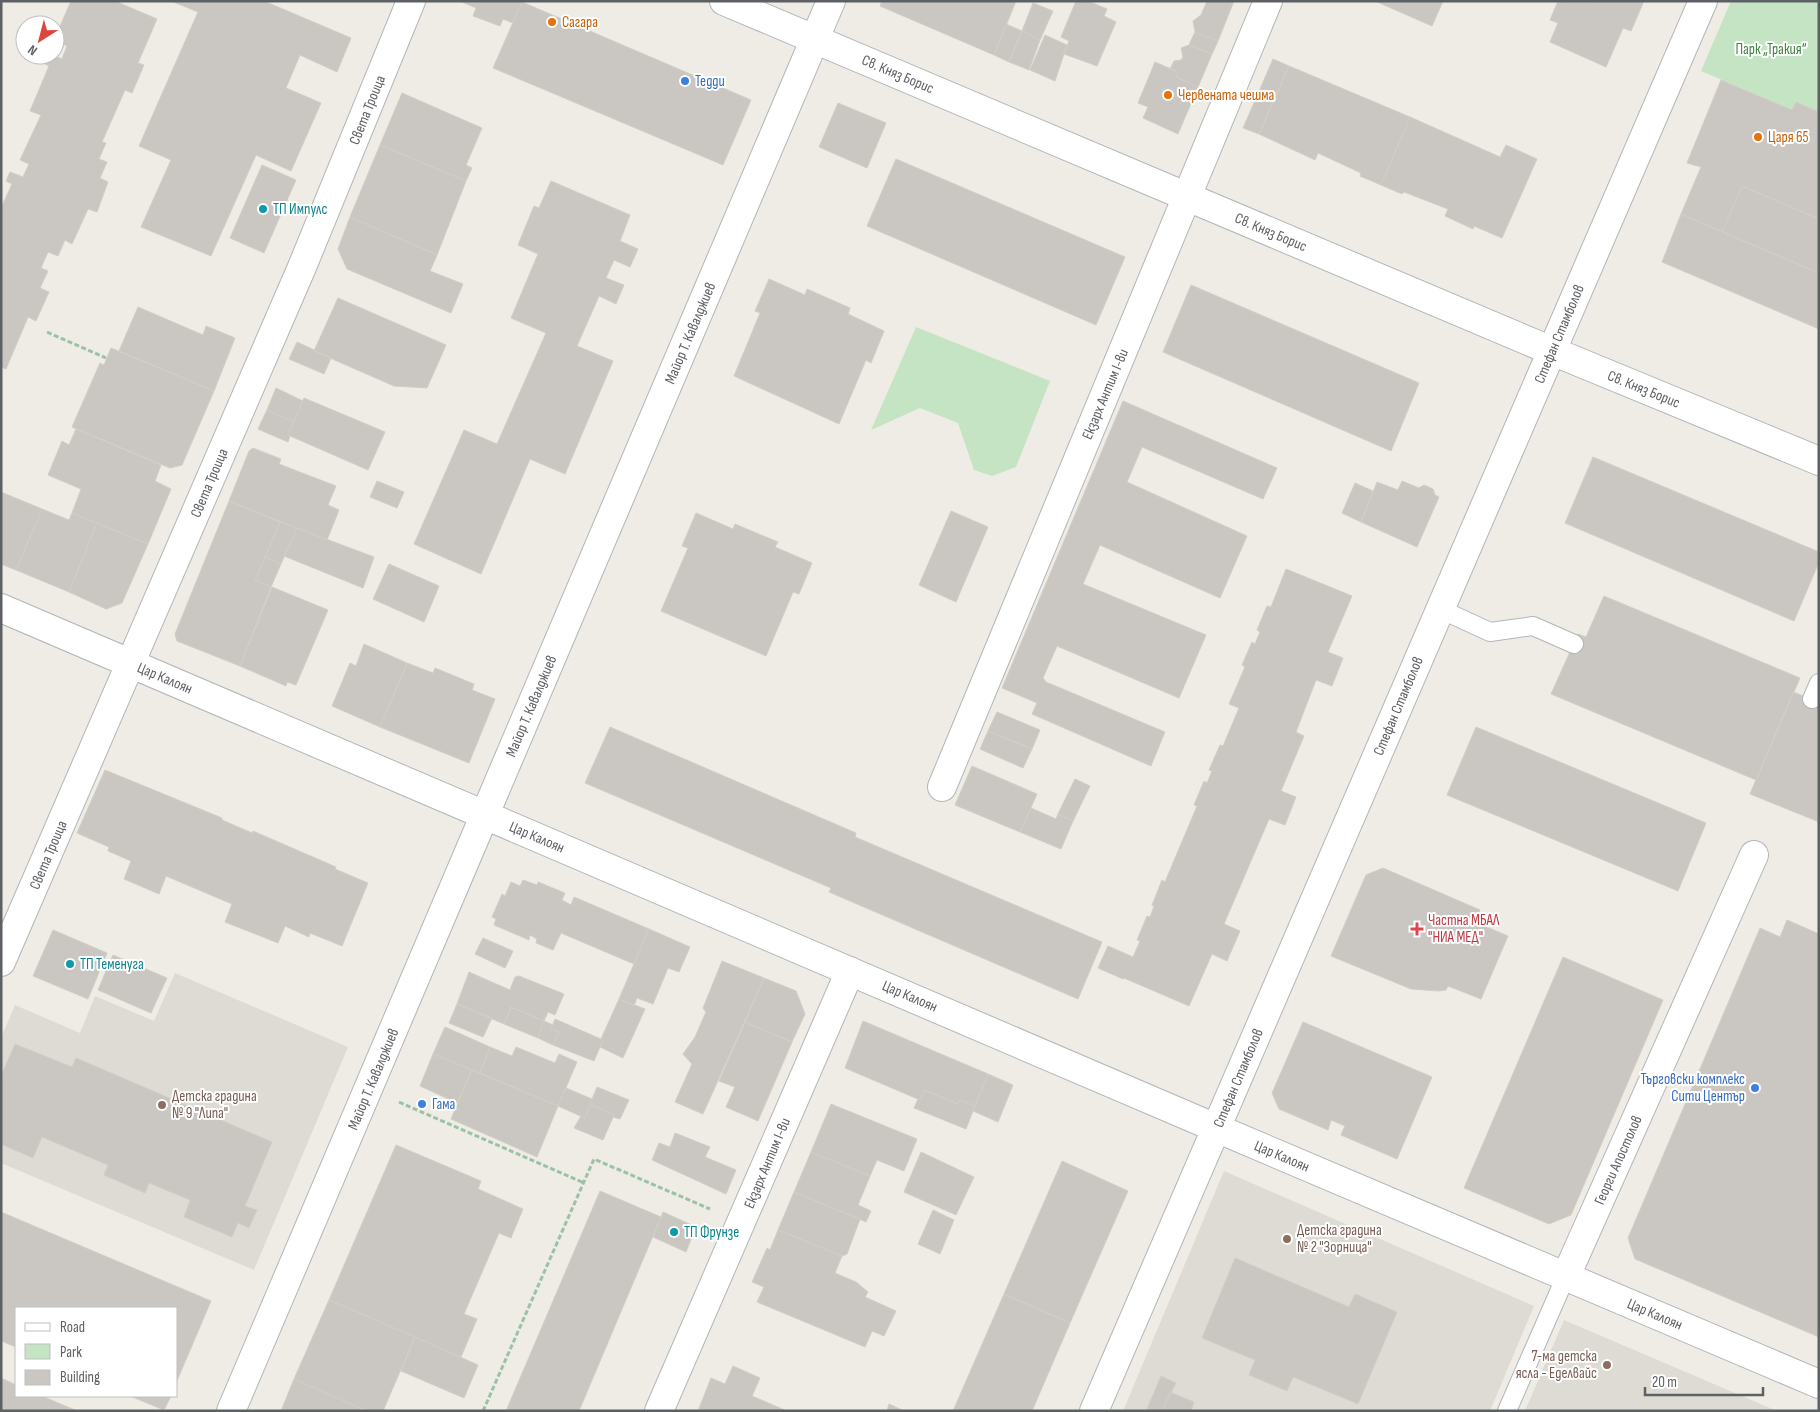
<svg xmlns="http://www.w3.org/2000/svg" width="1820" height="1412" viewBox="0 0 1820 1412" font-family="'Sofia Sans Condensed',sans-serif">
	<style>
		.education { fill: #dedbd4 }
		.green { fill: #c4e4c4 }
		.building { fill: #cac7c2; stroke: #d2cec4 }
		.lines { fill: none; stroke-linecap: round; stroke-linejoin: round }
		.service-casing { stroke: #b2b5b9; stroke-width: 20 }
		.minor-casing { stroke: #b2b5b9; stroke-width: 30 }
		.path { stroke: #9cc2a6; stroke-width: 3; stroke-dasharray: 5 2.5; stroke-linecap: butt }
		.service { stroke: #fff; stroke-width: 18 }
		.minor { stroke: #fff; stroke-width: 28 }
		.food-dot { fill: #e8710a; stroke: #fff; stroke-width: 2 }
		.shop-dot { fill: #3f7fe0; stroke: #fff; stroke-width: 2 }
		.culture-dot { fill: #0f9aa8; stroke: #fff; stroke-width: 2 }
		.health-dot { fill: #e0444e; stroke: #fff; stroke-width: 2 }
		.education-dot { fill: #8d6e63; stroke: #fff; stroke-width: 2 }
		.labels { text-anchor: middle; stroke-width: 4; stroke-linejoin: round; paint-order: stroke }
		.food-label { font-size: 15px; fill: #c56008; stroke: #fff; text-anchor: start }
		.park-label { font-size: 15px; fill: #3d843e; stroke: #fff }
		.street-label { font-size: 15px; fill: #5d6064; stroke: #fff }
		.shop-label { font-size: 15px; fill: #366cbe; stroke: #fff; text-anchor: start }
		.culture-label { font-size: 15px; fill: #0d838f; stroke: #fff; text-anchor: start }
		.health-label { font-size: 15px; fill: #be3a42; stroke: #fff; text-anchor: start }
		.education-label { font-size: 15px; fill: #785e54; stroke: #fff; text-anchor: start }
	</style>
	<rect width="100%" height="100%" fill="#eeece5"/>
	<path class="education" d="M 175,973 L 348,1047 L 254,1270 L 1,1163 L 1,1038 L 15,1005 L 80,1033 L 95,996 L 154,1021 Z
		M 1224,1171 L 1534,1306 L 1490,1411 L 1123,1411 Z
		M 1564,1320 L 1777,1411 L 1525,1411 Z"/>
	<path class="green" d="M 1731,1 L 1819,1 L 1819,112 L 1796,102 L 1792,110 L 1701,71 Z
		M 916,327 L 1050,381 L 1016,467 L 992,476 L 974,470 L 958,423 L 920,408 L 871,430 Z"/>
	<path class="building" d="M 71,1 L 115,1 L 157,19 L 138,63 L 144,65 L 132,93 L 125,90 L 102,142 L 106,143 L 99,159 L 107,162 L 100,178 L 108,182 L 97,212 L 88,209 L 72,244 L 65,240 L 58,256 L 48,252 L 41,268 L 48,271 L 40,288 L 49,292 L 36,321 L 28,317 L 6,369 L 1,367 L 1,208 L 12,184 L 6,181 L 10,172 L 23,177 L 29,164 L 20,160 L 41,115 L 30,111 L 49,66 L 43,63 L 47,55 L 53,55 L 62,59 L 67,46 L 55,41 L 55,38 Z
		M 171,1 L 264,1 L 351,38 L 337,72 L 300,55 L 286,88 L 321,103 L 291,171 L 256,155 L 211,256 L 141,227 L 171,160 L 139,146 L 198,12 Z
		M 460,1 L 520,1 L 522,2 L 513,23 L 503,19 L 500,26 L 473,16 L 476,8 Z
		M 882,1 L 1016,1 L 994,55 L 880,6 Z
		M 1076,1 L 1088,1 L 1107,9 L 1104,16 L 1116,22 L 1097,66 L 1064,54 L 1069,41 L 1061,37 Z
		M 1207,1 L 1234,1 L 1218,41 L 1195,32 L 1193,21 L 1201,15 Z
		M 1375,1 L 1443,1 L 1432,26 Z
		M 1558,1 L 1567,2 L 1644,1 L 1631,31 L 1623,28 L 1606,67 L 1550,42 L 1558,23 L 1550,20 Z
		M 522,2 L 751,100 L 723,165 L 493,68 Z
		M 1033,3 L 1053,11 L 1040,40 L 1022,31 Z
		M 1006,24 L 1022,31 L 1009,62 L 994,55 Z
		M 1022,31 L 1040,40 L 1029,70 L 1009,62 Z
		M 1195,32 L 1218,41 L 1212,54 L 1189,45 Z
		M 1045,35 L 1067,45 L 1055,81 L 1030,70 Z
		M 1189,45 L 1212,54 L 1198,87 L 1176,77 L 1178,72 L 1170,69 L 1174,61 L 1181,60 L 1183,57 L 1181,48 Z
		M 1273,59 L 1289,66 L 1259,134 L 1243,128 Z
		M 1155,62 L 1178,72 L 1176,77 L 1198,87 L 1178,134 L 1143,118 L 1148,107 L 1138,103 Z
		M 1289,66 L 1410,117 L 1381,185 L 1360,176 L 1361,173 L 1318,153 L 1315,160 L 1259,134 Z
		M 1721,80 L 1792,110 L 1796,102 L 1819,112 L 1819,219 L 1742,186 L 1722,232 L 1681,214 L 1701,167 L 1687,163 Z
		M 402,93 L 482,128 L 466,165 L 472,168 L 466,181 L 380,145 Z
		M 838,103 L 886,123 L 867,168 L 819,147 Z
		M 1410,117 L 1500,157 L 1506,145 L 1537,159 L 1502,238 L 1474,226 L 1473,229 L 1445,216 L 1448,209 L 1404,192 L 1402,194 L 1381,185 Z
		M 380,145 L 466,181 L 437,255 L 350,217 Z
		M 896,159 L 1125,257 L 1096,325 L 867,226 Z
		M 262,165 L 296,180 L 264,253 L 230,238 Z
		M 551,181 L 630,215 L 620,241 L 638,249 L 630,267 L 614,260 L 606,278 L 624,285 L 616,304 L 599,296 L 577,346 L 613,361 L 565,474 L 530,459 L 481,574 L 414,544 L 464,430 L 497,444 L 546,333 L 511,318 L 538,254 L 518,245 L 534,206 L 539,208 Z
		M 1742,186 L 1819,219 L 1819,273 L 1722,232 Z
		M 1681,214 L 1819,273 L 1819,329 L 1662,262 Z
		M 350,217 L 437,255 L 430,271 L 463,284 L 451,313 L 347,269 L 338,249 Z
		M 769,279 L 805,295 L 807,289 L 850,308 L 848,314 L 884,331 L 871,363 L 866,360 L 839,424 L 734,376 L 760,313 L 755,311 Z
		M 1191,285 L 1419,383 L 1391,451 L 1163,352 Z
		M 338,298 L 446,345 L 427,388 L 394,386 L 314,351 Z
		M 138,307 L 203,335 L 206,326 L 235,338 L 214,391 L 119,351 Z
		M 297,342 L 331,358 L 324,374 L 289,359 Z
		M 111,348 L 214,391 L 182,465 L 170,468 L 72,427 L 100,363 L 104,365 Z
		M 276,388 L 303,401 L 294,422 L 267,410 Z
		M 304,398 L 385,432 L 368,470 L 288,435 Z
		M 1123,401 L 1277,468 L 1263,499 L 1142,447 L 1127,482 L 1247,536 L 1220,598 L 1100,545 L 1083,584 L 1206,635 L 1179,698 L 1057,646 L 1043,678 L 1046,682 L 1165,732 L 1151,766 L 1032,714 L 1037,703 L 1002,688 Z
		M 267,410 L 294,422 L 288,435 L 290,436 L 288,442 L 258,429 Z
		M 76,429 L 161,465 L 155,481 L 171,489 L 148,544 L 72,513 L 81,489 L 48,475 L 62,441 L 69,445 Z
		M 253,448 L 281,459 L 279,464 L 336,486 L 328,505 L 339,510 L 327,540 L 229,501 L 249,451 Z
		M 1593,457 L 1819,552 L 1819,562 L 1794,621 L 1565,523 Z
		M 377,481 L 404,492 L 397,508 L 370,497 Z
		M 1402,481 L 1419,488 L 1424,485 L 1433,489 L 1435,495 L 1439,497 L 1417,547 L 1361,522 L 1377,482 L 1398,490 Z
		M 1355,483 L 1373,491 L 1361,522 L 1342,513 Z
		M 1,492 L 42,509 L 16,570 L 1,564 Z
		M 229,501 L 280,522 L 255,580 L 271,587 L 240,666 L 177,641 L 175,634 Z
		M 42,509 L 69,520 L 72,513 L 97,523 L 69,592 L 16,570 Z
		M 951,511 L 988,527 L 956,602 L 919,585 Z
		M 696,513 L 733,529 L 735,524 L 778,542 L 775,547 L 812,563 L 799,594 L 793,592 L 766,656 L 661,611 L 688,548 L 682,546 Z
		M 280,522 L 297,528 L 281,564 L 265,557 Z
		M 97,523 L 148,544 L 122,603 L 106,609 L 69,592 Z
		M 297,528 L 374,557 L 363,588 L 284,556 Z
		M 265,557 L 281,564 L 271,587 L 255,580 Z
		M 389,564 L 439,586 L 424,622 L 373,599 Z
		M 1286,569 L 1352,596 L 1328,652 L 1343,658 L 1332,686 L 1316,680 L 1296,732 L 1304,736 L 1281,791 L 1296,797 L 1285,825 L 1269,819 L 1224,924 L 1240,931 L 1227,961 L 1212,954 L 1189,1006 L 1124,978 L 1123,979 L 1098,968 L 1108,946 L 1133,957 L 1140,941 L 1137,940 L 1147,916 L 1150,917 L 1154,906 L 1152,905 L 1162,880 L 1165,882 L 1197,806 L 1194,805 L 1204,781 L 1207,783 L 1212,771 L 1209,770 L 1220,745 L 1223,746 L 1239,708 L 1229,704 L 1245,667 L 1242,665 L 1252,642 L 1255,644 L 1260,632 L 1257,630 L 1267,606 L 1271,607 Z
		M 272,587 L 328,610 L 296,685 L 287,682 L 286,686 L 240,666 Z
		M 1604,596 L 1800,678 L 1756,780 L 1551,694 L 1578,634 L 1586,637 Z
		M 364,644 L 407,663 L 380,727 L 332,706 L 350,663 L 356,666 Z
		M 407,663 L 433,673 L 435,668 L 474,684 L 472,690 L 495,699 L 469,763 L 380,727 Z
		M 1793,692 L 1819,702 L 1819,822 L 1750,794 Z
		M 997,712 L 1040,730 L 1032,749 L 988,731 Z
		M 610,727 L 856,833 L 855,837 L 1102,942 L 1078,999 L 829,892 L 831,888 L 585,783 Z
		M 1476,727 L 1706,823 L 1678,891 L 1447,795 Z
		M 988,731 L 1032,749 L 1023,768 L 980,749 Z
		M 972,766 L 1037,794 L 1020,832 L 955,805 Z
		M 105,770 L 222,818 L 222,820 L 252,833 L 253,831 L 336,867 L 335,869 L 368,883 L 342,946 L 310,933 L 309,937 L 285,926 L 278,943 L 225,922 L 232,904 L 166,876 L 159,894 L 124,879 L 131,861 L 108,851 L 109,847 L 77,833 Z
		M 1075,779 L 1090,786 L 1073,821 L 1058,814 Z
		M 1031,808 L 1056,819 L 1058,814 L 1073,821 L 1061,849 L 1020,832 Z
		M 1383,868 L 1480,910 L 1475,922 L 1508,936 L 1481,999 L 1448,986 L 1446,990 L 1438,991 L 1411,989 L 1331,956 L 1366,875 Z
		M 523,880 L 537,885 L 538,882 L 565,893 L 562,900 L 571,905 L 574,897 L 649,929 L 634,964 L 561,933 L 553,950 L 536,943 L 537,939 L 530,935 L 529,940 L 494,925 L 496,919 L 492,917 L 502,894 L 505,896 L 511,882 L 520,886 Z
		M 1787,920 L 1819,934 L 1819,1337 L 1635,1259 L 1628,1238 L 1760,928 L 1780,937 Z
		M 649,929 L 690,947 L 679,972 L 668,968 L 653,1004 L 637,998 L 634,1006 L 619,999 Z
		M 53,930 L 107,953 L 88,999 L 33,976 Z
		M 483,938 L 513,951 L 505,968 L 475,954 Z
		M 113,955 L 167,978 L 151,1013 L 98,990 Z
		M 1563,957 L 1663,1000 L 1571,1215 L 1549,1224 L 1464,1188 Z
		M 722,961 L 764,978 L 703,1114 L 675,1102 L 692,1064 L 683,1054 L 695,1037 L 706,1012 L 703,1008 Z
		M 469,972 L 510,990 L 515,977 L 519,976 L 564,994 L 555,1015 L 548,1012 L 544,1021 L 511,1007 L 504,1024 L 457,1004 Z
		M 764,978 L 796,991 L 805,1014 L 792,1042 L 745,1022 Z
		M 619,999 L 645,1009 L 623,1058 L 600,1047 L 603,1040 L 601,1039 Z
		M 457,1004 L 492,1018 L 483,1037 L 449,1023 Z
		M 511,1007 L 544,1021 L 538,1038 L 504,1024 Z
		M 555,1019 L 603,1040 L 594,1061 L 553,1045 L 559,1032 L 551,1029 Z
		M 544,1021 L 553,1025 L 551,1029 L 559,1032 L 553,1045 L 538,1038 Z
		M 863,1021 L 988,1074 L 975,1106 L 960,1100 L 958,1104 L 924,1090 L 920,1100 L 845,1068 Z
		M 745,1022 L 792,1042 L 758,1121 L 726,1107 L 735,1087 L 719,1081 Z
		M 1303,1022 L 1432,1077 L 1397,1159 L 1341,1135 L 1345,1126 L 1331,1120 L 1328,1130 L 1279,1109 L 1272,1093 Z
		M 445,1027 L 490,1047 L 480,1073 L 433,1054 Z
		M 15,1044 L 72,1067 L 76,1058 L 272,1142 L 245,1206 L 257,1210 L 249,1228 L 238,1223 L 232,1237 L 184,1217 L 190,1200 L 149,1183 L 145,1193 L 104,1175 L 108,1165 L 42,1137 L 33,1158 L 1,1144 L 1,1076 Z
		M 490,1047 L 512,1056 L 516,1047 L 555,1063 L 559,1054 L 577,1062 L 558,1106 L 480,1073 Z
		M 433,1054 L 472,1070 L 457,1103 L 420,1086 Z
		M 472,1070 L 558,1106 L 537,1157 L 451,1119 Z
		M 988,1074 L 1013,1085 L 998,1122 L 973,1111 Z
		M 597,1087 L 629,1100 L 620,1119 L 613,1117 L 614,1115 L 590,1104 Z
		M 566,1088 L 592,1099 L 585,1118 L 558,1106 Z
		M 924,1090 L 958,1104 L 960,1100 L 975,1106 L 966,1129 L 914,1108 L 918,1099 L 920,1100 Z
		M 590,1104 L 614,1115 L 603,1140 L 574,1128 L 581,1116 L 585,1118 Z
		M 831,1104 L 917,1139 L 904,1171 L 877,1160 L 870,1176 L 811,1152 Z
		M 675,1133 L 710,1147 L 705,1157 L 736,1170 L 726,1194 L 652,1160 L 659,1143 L 670,1147 Z
		M 396,1145 L 481,1181 L 478,1189 L 523,1209 L 511,1238 L 499,1233 L 464,1314 L 477,1319 L 461,1357 L 329,1300 Z
		M 811,1152 L 870,1176 L 858,1205 L 871,1211 L 866,1222 L 794,1192 Z
		M 921,1152 L 974,1177 L 956,1215 L 904,1192 Z
		M 1062,1161 L 1128,1191 L 1070,1323 L 1004,1294 Z
		M 600,1191 L 661,1217 L 579,1411 L 506,1411 Z
		M 794,1192 L 860,1219 L 847,1254 L 842,1256 L 778,1230 Z
		M 933,1210 L 954,1220 L 940,1254 L 918,1244 Z
		M 1,1212 L 211,1301 L 176,1383 L 176,1308 L 16,1308 L 16,1347 L 1,1341 Z
		M 663,1212 L 696,1227 L 686,1252 L 653,1237 Z
		M 778,1230 L 842,1256 L 835,1273 L 856,1282 L 868,1292 L 865,1297 L 896,1311 L 884,1336 L 872,1331 L 865,1347 L 757,1302 L 764,1287 L 752,1282 L 767,1248 L 770,1250 Z
		M 1235,1258 L 1349,1307 L 1355,1294 L 1397,1312 L 1358,1404 L 1293,1377 L 1287,1391 L 1249,1375 L 1255,1360 L 1202,1338 Z
		M 1004,1294 L 1070,1323 L 1032,1411 L 953,1411 Z
		M 329,1300 L 415,1337 L 383,1411 L 367,1411 L 294,1379 Z
		M 415,1337 L 478,1365 L 464,1398 L 401,1371 Z
		M 733,1366 L 760,1378 L 752,1396 L 787,1411 L 698,1411 L 711,1378 L 725,1384 Z
		M 1161,1376 L 1176,1383 L 1162,1411 L 1151,1411 L 1147,1409 Z
		M 1,1378 L 16,1385 L 16,1396 L 42,1396 L 77,1411 L 1,1411 Z
		M 294,1379 L 367,1411 L 281,1411 Z
		M 1170,1392 L 1194,1402 L 1191,1411 L 1162,1411 Z
		M 130,1396 L 171,1396 L 164,1410 Z
		M 889,1404 L 904,1411 L 887,1411 Z"/>
	<g class="lines">
		<g class="service-casing">
			<path id="service" d="M 1440,609 L 1490,632 L 1533,626 L 1574,644
				M 1812,699 L 1819,683
				M 1507,1411 L 1566,1276"/>
		</g>
		<g class="minor-casing">
			<path id="minor" d="M 724,1 L 1552,351 L 1819,461
				M 1,608 L 1216,1128 L 1819,1384
				M 942,787 L 1268,1
				M 1,962 L 302,267 L 411,1
				M 1566,1276 L 1754,855
				M 231,1411 L 831,1
				M 659,1411 L 850,971
				M 1094,1411 L 1703,1"/>
		</g>
		<path class="path" d="M 47,332 L 106,358
			M 399,1102 L 584,1183
			M 483,1411 L 594,1159 L 710,1209"/>
		<use href="#service" class="service"/>
		<use href="#minor" class="minor"/>
	</g>
	<g class="food-dot">
		<circle cx="552" cy="22" r="5"/>
		<circle cx="1168" cy="95" r="5"/>
		<circle cx="1758" cy="137" r="5"/>
	</g>
	<g class="shop-dot">
		<circle cx="685" cy="81" r="5"/>
		<circle cx="1755" cy="1088" r="5"/>
		<circle cx="422" cy="1104" r="5"/>
	</g>
	<g class="culture-dot">
		<circle cx="263" cy="209" r="5"/>
		<circle cx="70" cy="964" r="5"/>
		<circle cx="674" cy="1232" r="5"/>
	</g>
	<path class="health-dot" d="M1414.5 921.5h5v5h5v5h-5v5h-5v-5h-5v-5h5z"/>
	<g class="education-dot">
		<circle cx="162" cy="1105" r="5"/>
		<circle cx="1287" cy="1239" r="5"/>
		<circle cx="1607" cy="1365" r="5"/>
	</g>
	<g class="labels">
		<g class="food-label">
			<text x="562" y="27">Сагара</text>
			<text x="1178" y="100">Червената чешма</text>
			<text x="1768" y="142">Царя 65</text>
		</g>
		<g class="park-label">
			<text x="1771" y="54">Парк „Тракия“</text>
		</g>
		<g class="street-label">
			<text transform="translate(898 74) rotate(23)" y="5">Св. Княз Борис</text>
			<text transform="translate(367 110) rotate(-68)" y="5">Света Троица</text>
			<text transform="translate(1271 232) rotate(23)" y="5">Св. Княз Борис</text>
			<text transform="translate(690 333) rotate(-67)" y="5">Майор Т. Кавалджиев</text>
			<text transform="translate(1559 334) rotate(-67)" y="5">Стефан Стамболов</text>
			<text transform="translate(1644 389) rotate(22)" y="5">Св. Княз Борис</text>
			<text transform="translate(1105 394) rotate(-67)" y="5">Екзарх Антим I-ви</text>
			<text transform="translate(209 483) rotate(-67)" y="5">Света Троица</text>
			<text transform="translate(165 678) rotate(23)" y="5">Цар Калоян</text>
			<text transform="translate(531 706) rotate(-67)" y="5">Майор Т. Кавалджиев</text>
			<text transform="translate(1398 706) rotate(-67)" y="5">Стефан Стамболов</text>
			<text transform="translate(537 837) rotate(23)" y="5">Цар Калоян</text>
			<text transform="translate(48 855) rotate(-67)" y="5">Света Троица</text>
			<text transform="translate(910 996) rotate(23)" y="5">Цар Калоян</text>
			<text transform="translate(1238 1078) rotate(-67)" y="5">Стефан Стамболов</text>
			<text transform="translate(373 1079) rotate(-67)" y="5">Майор Т. Кавалджиев</text>
			<text transform="translate(1282 1156) rotate(23)" y="5">Цар Калоян</text>
			<text transform="translate(1618 1160) rotate(-66)" y="5">Георги Апостолов</text>
			<text transform="translate(767 1163) rotate(-67)" y="5">Екзарх Антим I-ви</text>
			<text transform="translate(1655 1314) rotate(23)" y="5">Цар Калоян</text>
		</g>
		<g class="shop-label">
			<text x="695" y="86">Тедди</text>
			<text x="1745" y="1084" text-anchor="end">Търговски комплекс<tspan x="1745" dy="17">Сити Център</tspan></text>
			<text x="432" y="1109">Гама</text>
		</g>
		<g class="culture-label">
			<text x="273" y="214">ТП Импулс</text>
			<text x="80" y="969">ТП Теменуга</text>
			<text x="684" y="1237">ТП Фрунзе</text>
		</g>
		<g class="health-label">
			<text x="1428" y="925">Частна МБАЛ<tspan x="1428" dy="17">"НИА МЕД"</tspan></text>
		</g>
		<g class="education-label">
			<text x="172" y="1101">Детска градина<tspan x="172" dy="17">№ 9 "Липа"</tspan></text>
			<text x="1297" y="1235">Детска градина<tspan x="1297" dy="17">№ 2 "Зорница"</tspan></text>
			<text x="1597" y="1361" text-anchor="end">7-ма детска<tspan x="1597" dy="17">ясла - Еделвайс</tspan></text>
		</g>
	</g>
	<rect width="1820" height="1412" fill="none" stroke="#5d6064" stroke-width="5"/>
	<rect x="15" y="1307" width="162" height="90" fill="#ffffff" stroke="#bebfc1"/>
	<rect x="25" y="1323" width="25" height="8" fill="#ffffff" stroke="#bebfc1"/>
	<text x="60" y="1332" font-size="15" fill="#5d6064">Road</text>
	<rect x="25" y="1344" width="25" height="15" fill="#c4e4c4" stroke="#bebfc1"/>
	<text x="60" y="1357" font-size="15" fill="#5d6064">Park</text>
	<rect x="25" y="1370" width="25" height="15" fill="#cac7c2" stroke="#bebfc1"/>
	<text x="60" y="1382" font-size="15" fill="#5d6064">Building</text>
	<g transform="translate(40 40) rotate(216)"><circle r="24" fill="#ffffff" stroke="#bebfc1"/>
	<path d="M0-4L9 19L0 12L-9 19Z" fill="#dc463e"/>
	<text y="-8" font-size="14" font-weight="bold" text-anchor="middle" fill="#5d6064">N</text>
	</g>
	<path d="M1645 1387v8h118v-8" fill="none" stroke="#5d6064" stroke-width="2.5"/>
	<text x="1652" y="1387" font-size="15" fill="#5d6064" stroke="#ffffff" stroke-width="4" paint-order="stroke">20 m</text>
</svg>
